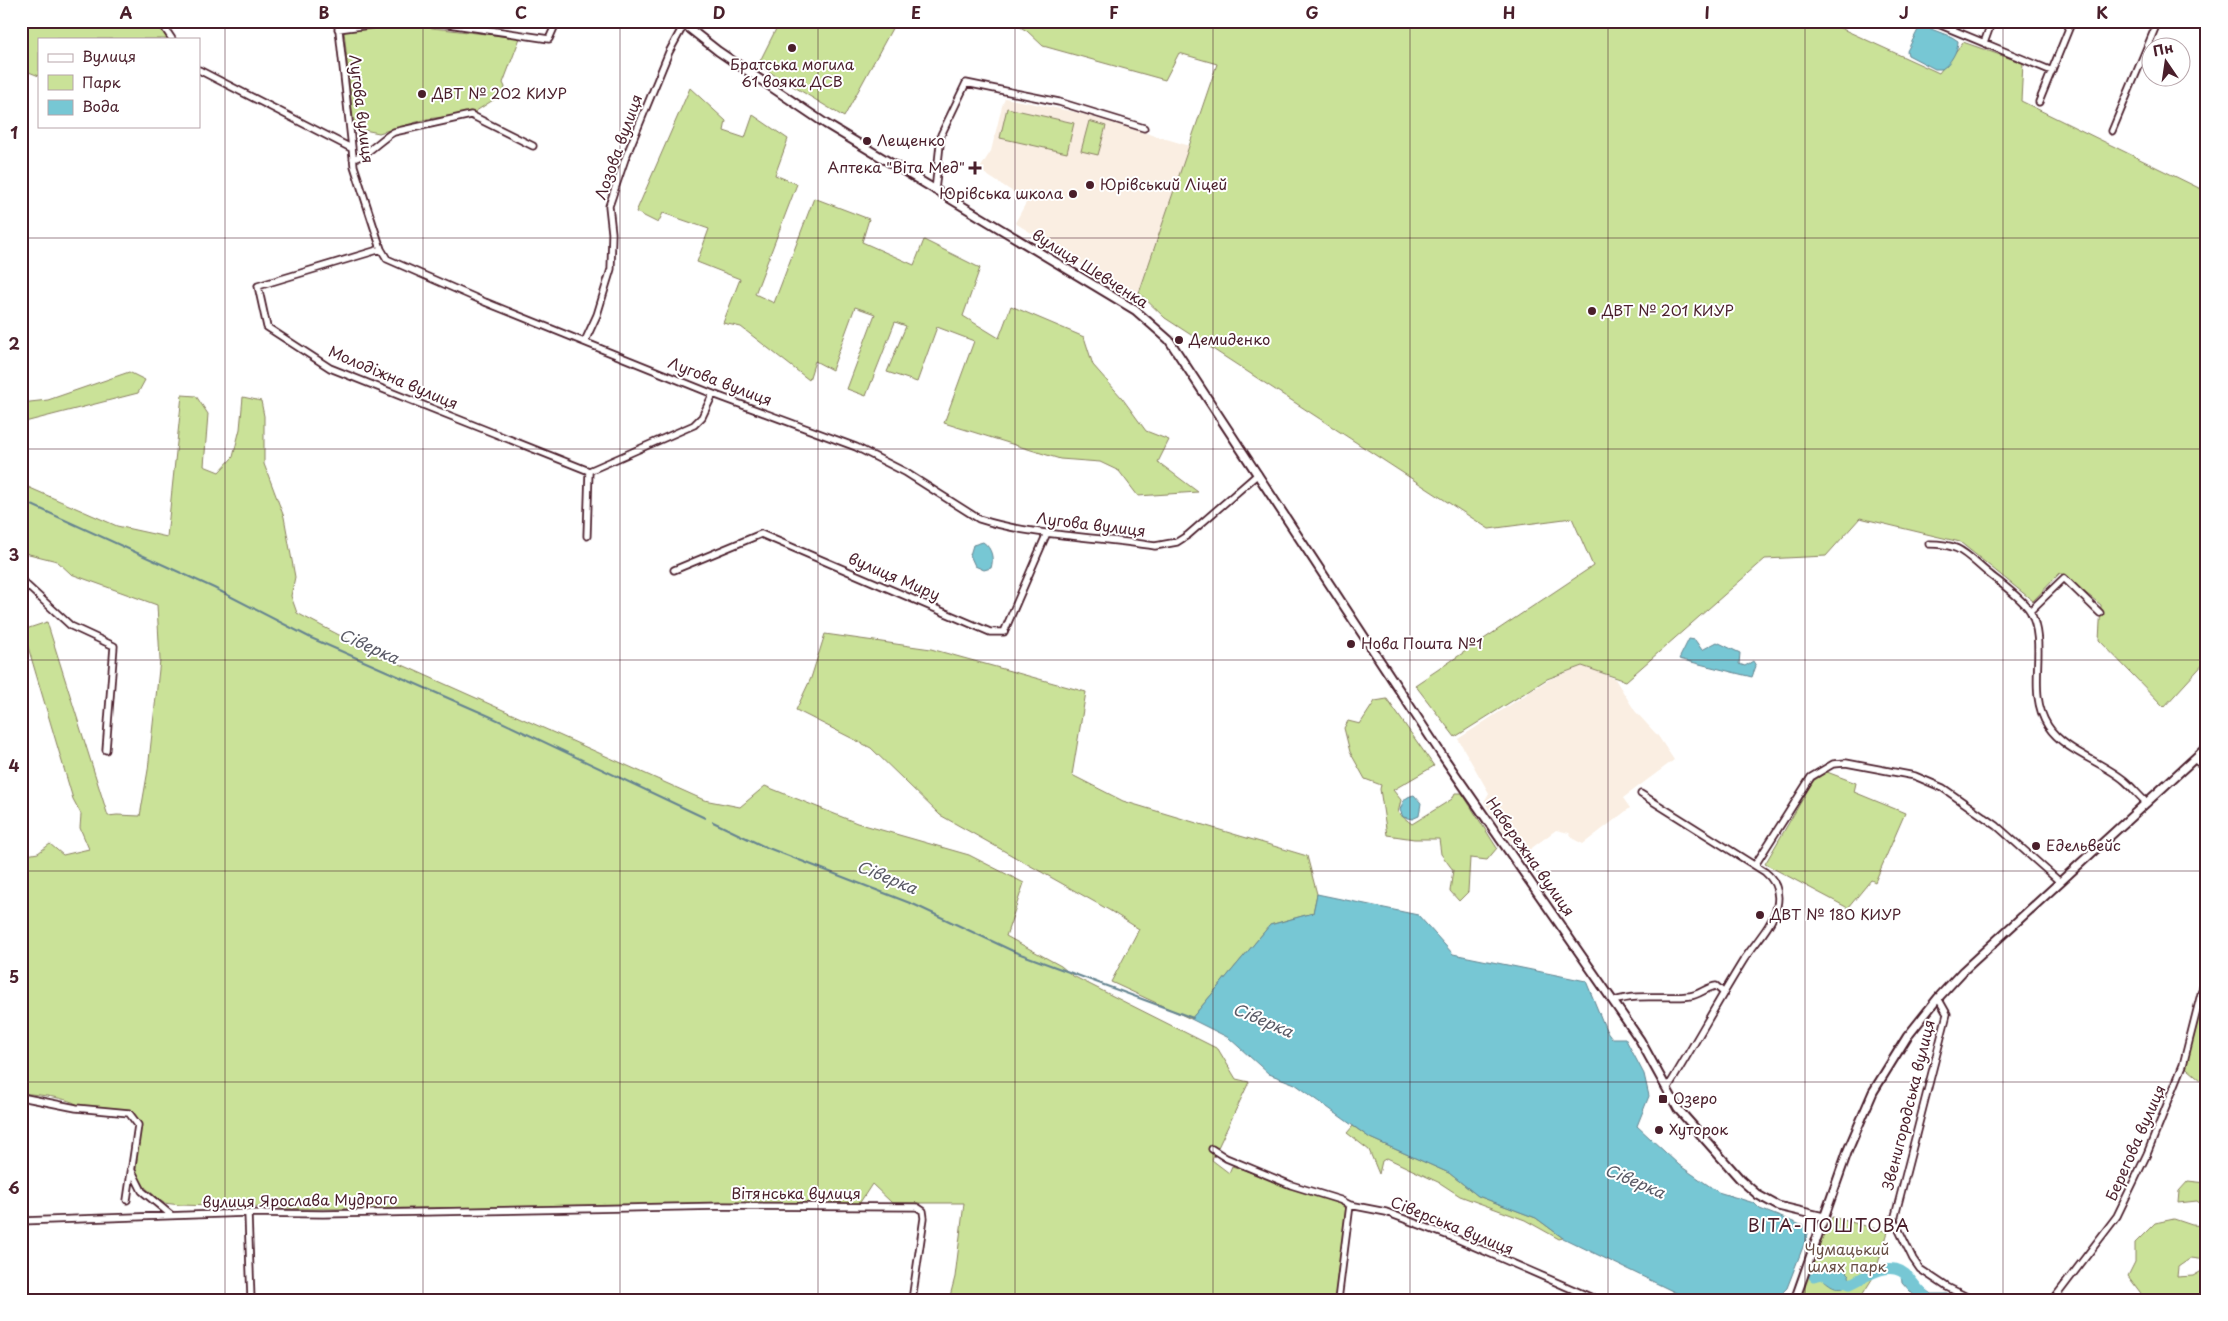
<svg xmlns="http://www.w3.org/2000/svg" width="2228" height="1321" viewBox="0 0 2228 1321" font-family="'Playpen Sans',sans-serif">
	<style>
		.built { fill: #faeee2 }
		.green { fill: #cae298; stroke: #8a8062 }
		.water { fill: #77c7d4; stroke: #658490 }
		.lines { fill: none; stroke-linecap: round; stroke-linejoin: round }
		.stream { stroke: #658490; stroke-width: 2 }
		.river { stroke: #77c7d4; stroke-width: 11 }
		.minor-casing { stroke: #4a1f2b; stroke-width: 9 }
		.tertiary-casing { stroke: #4a1f2b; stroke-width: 11 }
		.minor { stroke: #fff; stroke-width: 5.5 }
		.tertiary { stroke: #fff; stroke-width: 7 }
		.grid { fill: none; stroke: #4a1f2b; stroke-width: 1; stroke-opacity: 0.55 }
		.poi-dot { fill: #4a1f2b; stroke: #fff; stroke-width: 2 }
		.labels { text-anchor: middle; stroke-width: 4; stroke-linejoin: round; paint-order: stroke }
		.poi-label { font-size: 15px; fill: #4a1f2b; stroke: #fff; text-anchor: start }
		.street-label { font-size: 15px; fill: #4a1f2b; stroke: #fff }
		.park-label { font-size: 15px; fill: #6a5046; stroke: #fff }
		.water-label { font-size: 16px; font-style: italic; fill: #5a5a66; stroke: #fff }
		.quarter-label { font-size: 18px; letter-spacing: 1px; fill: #4a1f2b; stroke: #fff }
		.neatline { fill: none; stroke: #4a1f2b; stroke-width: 2 }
		.grid-label { font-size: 16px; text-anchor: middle; font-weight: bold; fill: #4a1f2b }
	</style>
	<rect width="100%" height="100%" fill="#fff"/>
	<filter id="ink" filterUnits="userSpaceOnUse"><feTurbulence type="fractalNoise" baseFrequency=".02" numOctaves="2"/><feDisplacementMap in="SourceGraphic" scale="10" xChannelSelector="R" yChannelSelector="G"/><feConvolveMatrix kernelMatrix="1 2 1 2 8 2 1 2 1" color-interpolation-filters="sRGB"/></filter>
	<g filter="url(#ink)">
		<path class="built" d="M 1005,98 L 1075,112 L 1190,146 L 1139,293 L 1133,295 L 1015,223 L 1027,201 L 979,170 L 991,151 L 1002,106 Z
			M 1584,665 L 1615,679 L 1635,711 L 1658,736 L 1674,760 L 1623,798 L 1630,808 L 1583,844 L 1575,840 L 1569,833 L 1556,830 L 1521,856 L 1484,802 L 1489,793 L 1458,739 L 1548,680 Z"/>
		<path class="green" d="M 21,21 L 160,21 L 172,39 L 39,39 L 39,76 L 21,69 Z
			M 343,21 L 406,21 L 407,25 L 520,38 L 503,83 L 505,87 L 504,93 L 473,113 L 427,119 L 379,133 L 354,128 Z
			M 780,21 L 896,21 L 844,117 L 758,65 Z
			M 1010,21 L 1825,21 L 1939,73 L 1963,42 L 2023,63 L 2021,101 L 2207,192 L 2207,660 L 2164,707 L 2099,640 L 2101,605 L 2060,573 L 2033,601 L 1960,542 L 1860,518 L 1826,556 L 1765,559 L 1626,681 L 1582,666 L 1547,679 L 1455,737 L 1415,685 L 1593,566 L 1572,518 L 1489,529 L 1165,318 L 1139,293 L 1217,64 L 1179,53 L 1165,80 L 1043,46 L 1027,31 Z
			M 690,88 L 726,121 L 724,131 L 745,138 L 753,115 L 788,139 L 775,175 L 797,184 L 755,294 L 774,303 L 814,198 L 869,219 L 862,242 L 914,265 L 924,240 L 980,268 L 963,316 L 999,338 L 1011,306 L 1084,337 L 1093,365 L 1122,398 L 1146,431 L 1169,440 L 1158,462 L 1198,492 L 1138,496 L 1119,471 L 1100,462 L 1060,459 L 944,423 L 974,341 L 937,327 L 917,382 L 887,372 L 906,326 L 895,322 L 866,396 L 847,389 L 875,314 L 855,307 L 832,370 L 815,361 L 809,380 L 741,327 L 723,323 L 740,279 L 697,262 L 709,229 L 663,213 L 658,223 L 636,212 Z
			M 1007,108 L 1074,123 L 1067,153 L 1000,138 Z
			M 1089,121 L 1106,126 L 1098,155 L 1081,151 Z
			M 129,372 L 145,380 L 138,393 L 21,423 L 21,403 L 48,400 Z
			M 182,395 L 196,396 L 208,414 L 204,466 L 219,472 L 233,457 L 240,429 L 243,397 L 261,401 L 264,416 L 264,464 L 284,517 L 295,577 L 291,596 L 297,613 L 360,646 L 704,800 L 740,807 L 765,786 L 857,823 L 969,855 L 1024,883 L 1006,936 L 1061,966 L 1073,976 L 1218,1049 L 1236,1079 L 1249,1082 L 1212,1160 L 1229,1173 L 1232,1166 L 1340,1202 L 1349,1214 L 1335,1300 L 949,1300 L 955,1277 L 964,1203 L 892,1203 L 872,1184 L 859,1204 L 313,1209 L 180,1205 L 164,1203 L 158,1199 L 145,1187 L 136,1173 L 137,1118 L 84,1110 C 74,1097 38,1095 21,1093 L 21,856 L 38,853 L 50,844 L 63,855 L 89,849 L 80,828 L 81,814 L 73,799 L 23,630 L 47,622 L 108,816 L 117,815 L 140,816 L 148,770 L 160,660 L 157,605 L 71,574 L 57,561 L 21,552 L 21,484 L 117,526 L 167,537 Z
			M 825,634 L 931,649 L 1086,692 L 1072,775 L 1123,801 L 1307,856 L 1317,894 L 1313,913 L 1270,925 L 1191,1019 L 1111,982 L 1139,929 L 1109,910 L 940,815 L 871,748 L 796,710 L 811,678 Z
			M 1387,699 L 1434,766 L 1393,790 L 1401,800 L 1398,813 L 1412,824 L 1452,799 L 1455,793 L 1462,793 L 1497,848 L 1487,860 L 1470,858 L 1468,892 L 1459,901 L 1450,891 L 1453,870 L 1441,854 L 1439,839 L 1414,839 L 1387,835 L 1380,789 L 1381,785 L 1365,779 L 1350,752 L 1344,728 L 1348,721 L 1360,724 L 1375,701 Z
			M 1827,772 L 1856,783 L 1854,792 L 1905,813 L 1875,882 L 1871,880 L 1848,908 L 1765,864 L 1813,781 Z
			M 2203,986 L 2207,993 L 2207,1085 L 2183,1065 Z
			M 1353,1126 L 1370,1138 L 1449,1173 L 1478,1196 L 1536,1218 L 1563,1238 L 1559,1239 L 1525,1220 L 1460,1196 L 1440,1183 L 1387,1158 L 1382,1161 L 1379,1174 L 1369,1150 L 1347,1133 Z
			M 2188,1181 L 2207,1183 L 2207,1209 L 2197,1201 L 2178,1203 L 2179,1191 Z
			M 1832,1217 L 1888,1232 L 1874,1276 L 1859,1300 L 1796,1300 Z
			M 2174,1219 L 2192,1225 L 2207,1226 L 2207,1260 L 2191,1258 L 2178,1267 L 2177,1277 L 2193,1276 L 2207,1268 L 2207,1300 L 2146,1300 L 2128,1276 L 2135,1262 L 2135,1243 L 2155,1223 Z"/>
		<path class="water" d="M 1926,27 L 1952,37 L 1958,41 C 1958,51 1950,64 1942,69 L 1935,69 L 1908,55 L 1907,51 L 1918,30 Z
			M 983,542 C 992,548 994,559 991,568 L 984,570 L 975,566 L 970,555 L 973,545 Z
			M 1689,639 L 1695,640 L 1702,650 L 1717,642 L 1740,653 L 1739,664 L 1745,666 L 1753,661 L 1756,666 L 1752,677 L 1679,659 Z
			M 1414,795 L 1421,803 L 1419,816 L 1412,819 L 1403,817 L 1400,810 C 1403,802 1404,797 1414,795 Z
			M 1317,894 L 1418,915 L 1453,954 L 1586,981 L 1606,1030 L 1612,1038 L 1625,1038 L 1644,1074 L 1649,1096 L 1637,1126 L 1679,1165 L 1718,1192 L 1754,1203 L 1760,1209 L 1806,1227 L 1808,1234 L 1787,1288 L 1775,1300 L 1691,1300 L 1563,1238 L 1536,1218 L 1478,1196 L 1449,1173 L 1370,1138 L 1295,1084 L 1269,1074 L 1229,1038 L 1191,1019 L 1270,925 L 1313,913 Z
			M 1832,1265 L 1842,1268 L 1849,1275 L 1850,1284 C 1838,1291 1832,1287 1823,1279 L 1823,1269 Z
			M 1905,1269 L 1915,1278 L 1915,1282 L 1931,1294 L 1947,1294 L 1955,1300 L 1918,1300 L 1902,1282 L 1901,1272 Z"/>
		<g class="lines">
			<path class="stream" d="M 21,500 L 214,588 L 311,638 L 489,716 L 705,818
				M 713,822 L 763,846 L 915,905 L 1015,952 L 1193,1018"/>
			<path class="river" d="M 1814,1276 L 1823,1274 L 1850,1284 C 1869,1275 1893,1257 1910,1279 C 1917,1288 1920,1293 1929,1300"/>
			<g class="minor-casing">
				<path id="minor" d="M 156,21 L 160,21 L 172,39
					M 338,21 L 354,166 L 381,249 L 387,259 L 485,302 L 713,394 L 856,447 L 905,472 L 979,519 C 1035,537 1097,536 1155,546 L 1177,542 L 1188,535 L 1258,474
					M 428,21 L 549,39 L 557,21
					M 1931,21 L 2052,71
					M 338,29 L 394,22
					M 1984,43 L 1992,21
					M 199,70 L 351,148
					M 2039,102 L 2072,21
					M 2112,131 L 2158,21
					M 353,159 C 370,154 379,140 394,132 L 471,115 L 533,146
					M 935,191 L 941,135 L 966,83 L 1059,102 L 1144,128
					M 381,249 L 258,286 L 267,327 L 330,368 L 589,471 L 694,425 L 702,417 L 713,394
					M 585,341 L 597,315 L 611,269 L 612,233 L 609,206 L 625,159 L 669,52 L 681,30 L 693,21
					M 587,536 L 589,471
					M 1929,544 C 1961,544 1964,553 1988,573 C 2000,583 2022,598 2030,611 C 2049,647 2025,690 2048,726 C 2064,751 2103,762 2125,781 C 2133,788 2139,796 2147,803
					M 674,570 L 761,534 L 990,632 L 1004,632 L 1047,533
					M 21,580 L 71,626 L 114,646 L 106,750
					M 2030,611 L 2064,578 L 2100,613
					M 2194,759 L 2207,769
					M 1641,794 L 1765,872 C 1776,881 1780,892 1777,906 C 1773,925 1754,944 1743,961 C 1717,1003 1693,1047 1667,1089
					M 1755,865 L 1811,777 L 1833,764 L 1846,763 L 1915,776 L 1943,788 L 1997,826 L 2060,882
					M 1938,998 L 1947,1014 L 1894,1220 L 1913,1259 L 1920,1269 L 1947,1287 L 1973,1300
					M 1614,1001 C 1638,993 1665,999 1690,996 C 1699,995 1707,987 1716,986 L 1724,993
					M 21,1097 L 76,1108 L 129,1113 L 138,1125 L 127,1200
					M 1212,1149 L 1226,1158 L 1291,1185 L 1340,1200 L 1350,1205 L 1386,1212 L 1457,1239 L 1597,1300
					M 131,1169 L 142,1191 L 171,1215
					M 248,1213 L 251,1300
					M 21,1221 L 248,1213 L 323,1214 L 724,1206 L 917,1207 L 923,1211 L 924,1218 L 912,1300
					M 1338,1300 L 1350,1205
					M 2053,1300 L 2117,1216 L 2147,1154 L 2183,1065 L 2203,986 L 2207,980"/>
			</g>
			<g class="tertiary-casing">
				<path id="tertiary" d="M 680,21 L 718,51 L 826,124 L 1135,310 L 1169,340 L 1444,758 L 1640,1040 L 1678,1109 L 1741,1180 L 1758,1195 L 1778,1206 L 1824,1217
					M 1795,1300 L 1848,1150 L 1873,1092 L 1907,1037 L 1938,998 L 1963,971 L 2207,747"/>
			</g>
			<use href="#minor" class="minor"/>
			<use href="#tertiary" class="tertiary"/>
		</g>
	</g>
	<path class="grid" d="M 225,21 L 225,1300M 423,21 L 423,1300M 620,21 L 620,1300M 818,21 L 818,1300M 1015,21 L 1015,1300M 1213,21 L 1213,1300M 1410,21 L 1410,1300M 1608,21 L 1608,1300M 1805,21 L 1805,1300M 2003,21 L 2003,1300M 21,238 L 2207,238M 21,449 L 2207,449M 21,660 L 2207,660M 21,871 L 2207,871M 21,1082 L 2207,1082"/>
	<g class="poi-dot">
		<circle cx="792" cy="48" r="5"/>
		<circle cx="422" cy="94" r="5"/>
		<circle cx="867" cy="141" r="5"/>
		<path d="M972.5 160.5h5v5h5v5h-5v5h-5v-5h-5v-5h5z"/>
		<circle cx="1090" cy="185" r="5"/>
		<circle cx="1073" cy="194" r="5"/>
		<circle cx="1592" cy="311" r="5"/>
		<circle cx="1179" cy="340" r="5"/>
		<circle cx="1351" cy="644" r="5"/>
		<circle cx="2036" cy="846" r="5"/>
		<circle cx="1760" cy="915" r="5"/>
		<rect x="1658" y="1094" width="10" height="10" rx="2.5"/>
		<circle cx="1659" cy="1130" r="5"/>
	</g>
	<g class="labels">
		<g class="poi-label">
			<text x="792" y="70" text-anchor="middle">Братська могила<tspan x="792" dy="17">61 вояка ДСВ</tspan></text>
			<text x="432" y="99">ДВТ № 202 КИУР</text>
			<text x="877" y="146">Лещенко</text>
			<text x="965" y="173" text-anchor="end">Аптека "Віта Мед"</text>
			<text x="1100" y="190">Юрівський Ліцей</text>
			<text x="1063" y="199" text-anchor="end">Юрівська школа</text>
			<text x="1602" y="316">ДВТ № 201 КИУР</text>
			<text x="1189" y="345">Демиденко</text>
			<text x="1361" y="649">Нова Пошта №1</text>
			<text x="2046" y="851">Едельвейс</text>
			<text x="1770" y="920">ДВТ № 180 КИУР</text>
			<text x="1673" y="1104">Озеро</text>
			<text x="1669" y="1135">Хуторок</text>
		</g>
		<g class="street-label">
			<text transform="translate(361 109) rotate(83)" y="5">Лугова вулиця</text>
			<text transform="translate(619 147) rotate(-70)" y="5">Лозова вулиця</text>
			<text transform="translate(1090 269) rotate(32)" y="5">вулиця Шевченка</text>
			<text transform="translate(393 378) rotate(23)" y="5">Молодіжна вулиця</text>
			<text transform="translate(720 382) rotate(21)" y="5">Лугова вулиця</text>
			<text transform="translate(1091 525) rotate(7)" y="5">Лугова вулиця</text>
			<text transform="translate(894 577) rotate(23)" y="5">вулиця Миру</text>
			<text transform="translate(1530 857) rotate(55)" y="5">Набережна вулиця</text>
			<text transform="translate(1909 1105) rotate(-76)" y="5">Звенигородська вулиця</text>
			<text transform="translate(2136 1143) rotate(-66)" y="5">Берегова вулиця</text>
			<text x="796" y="1199">Вітянська вулиця</text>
			<text transform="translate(300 1201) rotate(-1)" y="5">вулиця Ярослава Мудрого</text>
			<text transform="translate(1452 1226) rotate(22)" y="5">Сіверська вулиця</text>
		</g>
		<g class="park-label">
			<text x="1847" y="1255">Чумацький<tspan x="1847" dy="17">шлях парк</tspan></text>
		</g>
		<g class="water-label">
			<text transform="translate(369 646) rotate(24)" y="6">Сіверка</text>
			<text transform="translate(887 877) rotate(22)" y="6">Сіверка</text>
			<text transform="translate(1263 1020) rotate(23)" y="6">Сіверка</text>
			<text transform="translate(1635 1181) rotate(23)" y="6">Сіверка</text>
		</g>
		<g class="quarter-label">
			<text x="1829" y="1232">ВІТА-ПОШТОВА</text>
		</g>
	</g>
	<rect width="2228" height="1321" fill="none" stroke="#fff" stroke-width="55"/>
	<rect x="38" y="38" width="162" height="90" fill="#ffffff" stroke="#b7a5aa"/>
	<rect x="48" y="54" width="25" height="8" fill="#ffffff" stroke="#b7a5aa"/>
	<text x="82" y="62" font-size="15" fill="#4a1f2b">Вулиця</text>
	<rect x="48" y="75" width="25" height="15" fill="#cae298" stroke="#b7a5aa"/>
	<text x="82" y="88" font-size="15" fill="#4a1f2b">Парк</text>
	<rect x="48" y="100" width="25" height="15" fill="#77c7d4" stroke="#b7a5aa"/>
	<text x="82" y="112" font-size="15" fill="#4a1f2b">Вода</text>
	<g transform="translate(2166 62) rotate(347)"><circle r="24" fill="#ffffff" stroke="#b7a5aa"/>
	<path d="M0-4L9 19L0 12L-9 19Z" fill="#4a1f2b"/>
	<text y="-8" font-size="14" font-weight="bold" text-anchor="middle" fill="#4a1f2b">Пн</text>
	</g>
	<rect x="28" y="28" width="2172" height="1266" class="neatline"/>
	<g class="grid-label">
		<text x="126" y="19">A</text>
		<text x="324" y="19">B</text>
		<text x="521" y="19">C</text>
		<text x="719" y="19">D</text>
		<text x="916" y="19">E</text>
		<text x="1114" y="19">F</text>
		<text x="1312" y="19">G</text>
		<text x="1509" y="19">H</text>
		<text x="1707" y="19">I</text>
		<text x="1904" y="19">J</text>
		<text x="2102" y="19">K</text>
		<text x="14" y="139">1</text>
		<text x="14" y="350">2</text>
		<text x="14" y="561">3</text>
		<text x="14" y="772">4</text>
		<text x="14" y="983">5</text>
		<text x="14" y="1194">6</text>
	</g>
</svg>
